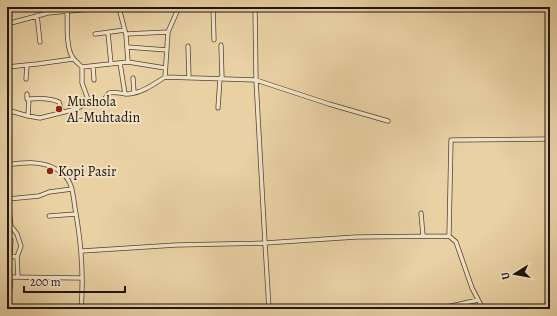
<svg xmlns="http://www.w3.org/2000/svg" width="557" height="316" viewBox="0 0 557 316" font-family="Alegreya,serif">
	<style>
		.lines { fill: none; stroke-linecap: round; stroke-linejoin: round }
		.minor-casing { stroke: #524334; stroke-width: 5 }
		.minor { stroke: #f1e1c4; stroke-width: 3.5 }
		.poi-dot { fill: #8f2418; stroke: #f1e1c4; stroke-width: 1.5 }
		.labels { text-anchor: middle; stroke-width: 4; stroke-linejoin: round; paint-order: stroke }
		.poi-label { font-size: 14px; fill: #1f140e; stroke: #f1e1c4; text-anchor: start }
	</style>
	<rect width="100%" height="100%" fill="#e9d1a4"/>
	<filter id="stains"><feTurbulence type="fractalNoise" baseFrequency=".005" numOctaves="4"/><feColorMatrix values="0 0 0 0 .2 0 0 0 0 .09 0 0 0 0 .02 0 0 0 .5 -.17"/></filter>
	<radialGradient id="worn" r=".72"><stop offset=".6" stop-color="#630" stop-opacity="0"/><stop offset="1" stop-color="#630" stop-opacity=".3"/></radialGradient>
	<g class="lines">
		<g class="minor-casing">
			<path id="minor" d="M 67,7 C 68,21 65,47 73,58 C 75,61 79,64 82,67 L 82,83 L 89,102
				M 213,7 L 214,40
				M 37,15 L 40,42
				M 7,24 L 48,13 L 112,7 L 129,7
				M 108,33 L 111,64
				M 95,34 L 125,30
				M 126,34 L 168,32
				M 221,45 L 222,78
				M 188,46 L 189,78
				M 127,47 L 167,50
				M 128,62 L 165,68
				M 120,63 L 125,94
				M 93,66 L 94,80
				M 7,67 L 37,64 L 73,59
				M 82,67 L 128,62 L 126,35 L 119,8
				M 165,77 L 256,80 L 329,104 L 388,121
				M 165,77 L 168,32 L 179,7
				M 133,78 L 134,93
				M 26,79 L 27,65
				M 27,94 L 27,99 L 29,99 L 28,116
				M 29,99 C 39,98 50,98 59,102 L 62,112
				M 89,102 C 103,104 101,103 109,93 C 115,91 121,94 128,94 C 142,93 154,84 165,77
				M 218,108 L 220,78
				M 7,110 L 28,116 L 40,118 L 76,109 L 89,102
				M 7,165 C 26,162 48,160 63,174 C 73,182 73,196 75,208 C 81,241 84,275 81,309
				M 7,193 L 11,226 L 17,234 L 21,246 L 17,257 L 18,277
				M 8,199 L 39,196 L 49,192 L 72,189
				M 421,213 L 423,236
				M 49,216 L 76,214
				M 449,236 L 451,140 L 550,139
				M 82,251 L 176,245 L 265,243 L 256,80 L 255,7
				M 7,256 L 17,257
				M 10,256 L 11,240
				M 7,277 L 82,278
				M 8,309 L 11,277
				M 75,309 L 81,309
				M 269,309 L 265,243 L 356,237 L 449,236 L 456,242 L 472,288 L 483,309
				M 438,309 L 478,300"/>
		</g>
		<use href="#minor" class="minor"/>
	</g>
	<g class="poi-dot">
		<circle cx="59" cy="109" r="4"/>
		<circle cx="50" cy="171" r="4"/>
	</g>
	<g class="labels">
		<g class="poi-label">
			<text x="67" y="106">Mushola<tspan x="67" dy="16">Al-Muhtadin</tspan></text>
			<text x="58" y="176">Kopi Pasir</text>
		</g>
	</g>
	<rect width="557" height="316" fill="none" stroke="#e9d1a4" stroke-width="24"/>
	<rect x="8" y="8" width="541" height="300" fill="none" stroke="#1f140e" stroke-width="2"/>
	<rect x="12" y="12" width="533" height="292" fill="none" stroke="#1f140e"/>
	<g transform="translate(515 274) rotate(259)" stroke="#f1e1c4" stroke-width="3" paint-order="stroke">
	<path d="M0-3L7 15L0 10L-7 15Z" fill="#1f140e"/>
	<text y="-6" font-size="11" font-weight="bold" text-anchor="middle" fill="#1f140e">U</text>
	</g>
	<path d="M24 286v6h101v-6" fill="none" stroke="#1f140e" stroke-width="2"/>
	<text x="30" y="286" font-size="12" fill="#1f140e" stroke="#f1e1c4" stroke-width="3" paint-order="stroke">200 m</text>
	<rect width="100%" height="100%" filter="url(#stains)"/>
	<rect width="100%" height="100%" fill="url(#worn)"/>
</svg>
